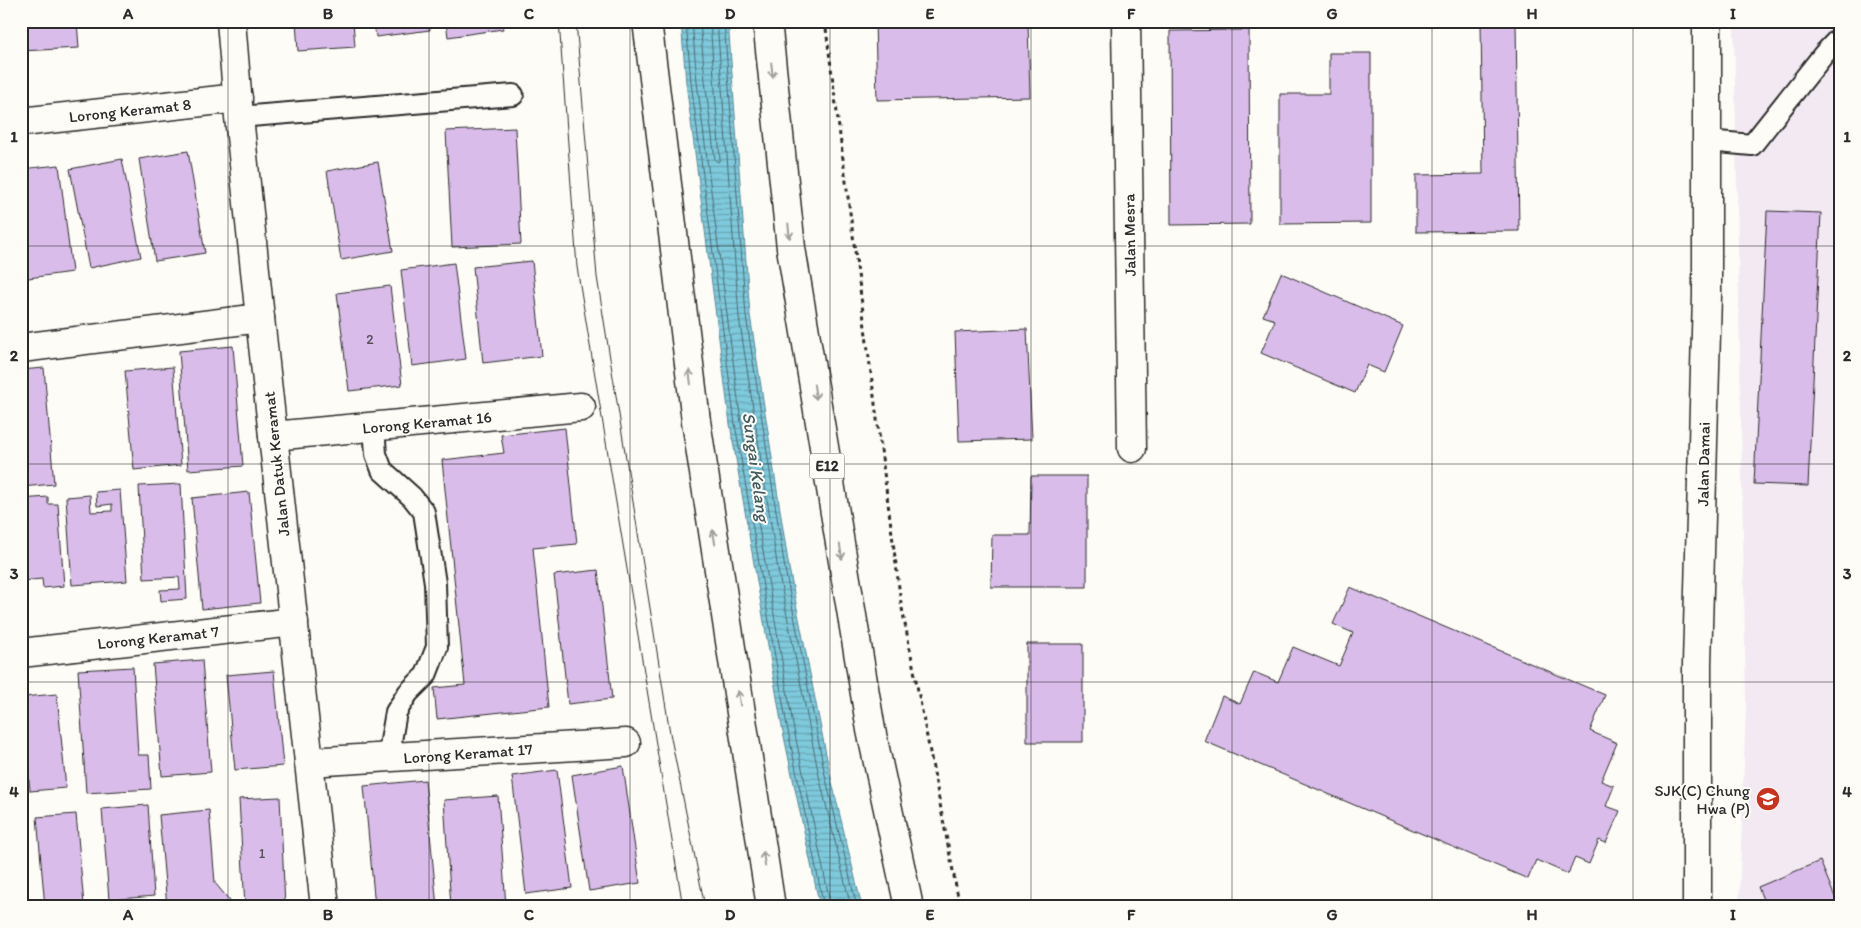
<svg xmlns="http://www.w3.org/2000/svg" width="1861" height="928" viewBox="0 0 1861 928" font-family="Itim,sans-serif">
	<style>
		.built { fill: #f2e9f3 }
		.water { fill: url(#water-rules); stroke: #5d8a96 }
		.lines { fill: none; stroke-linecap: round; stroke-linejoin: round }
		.shore { stroke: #4c6b72; stroke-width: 1 }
		.building { fill: #d9bce9; stroke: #2b2b2b }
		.lane-casing { stroke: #2b2b2b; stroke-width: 24 }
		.street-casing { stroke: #2b2b2b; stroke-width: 31 }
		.secondary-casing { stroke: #2b2b2b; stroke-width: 31 }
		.highway-casing { stroke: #2b2b2b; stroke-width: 31 }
		.path { stroke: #2b2b2b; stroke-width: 3; stroke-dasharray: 4 4; stroke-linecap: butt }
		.lane { stroke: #fdfcf7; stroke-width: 20 }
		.street { stroke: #fdfcf7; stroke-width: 28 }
		.secondary { stroke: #fdfcf7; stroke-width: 28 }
		.highway { stroke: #fdfcf7; stroke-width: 28 }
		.tram { stroke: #2b2b2b; stroke-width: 1 }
		.oneway { stroke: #9e9e9b }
		.grid { fill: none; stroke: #2b2b2b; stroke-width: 1; stroke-opacity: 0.55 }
		.labels { text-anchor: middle; stroke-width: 4; stroke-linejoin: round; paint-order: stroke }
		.number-label { font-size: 14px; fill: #564f5a }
		.shield { fill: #fdfcf7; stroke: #6a6a68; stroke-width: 1 }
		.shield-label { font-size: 15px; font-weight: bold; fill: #2b2b2b }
		.street-label { font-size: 16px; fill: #2b2b2b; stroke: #fdfcf7 }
		.poi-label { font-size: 16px; fill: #2b2b2b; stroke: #fdfcf7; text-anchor: end }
		.water-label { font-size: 18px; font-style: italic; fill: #445b60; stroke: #fdfcf7 }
		.neatline { fill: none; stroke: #2b2b2b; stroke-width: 2 }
		.grid-label { font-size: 16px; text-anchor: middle; font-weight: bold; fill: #2b2b2b }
	</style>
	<defs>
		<pattern id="water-rules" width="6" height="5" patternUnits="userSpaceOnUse" patternTransform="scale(1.25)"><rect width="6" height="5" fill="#7ecadd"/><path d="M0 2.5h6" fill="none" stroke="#67a4b3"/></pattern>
	</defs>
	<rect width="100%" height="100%" fill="#fdfcf7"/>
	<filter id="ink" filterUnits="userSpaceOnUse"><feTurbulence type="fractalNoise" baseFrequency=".02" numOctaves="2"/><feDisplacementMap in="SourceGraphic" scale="10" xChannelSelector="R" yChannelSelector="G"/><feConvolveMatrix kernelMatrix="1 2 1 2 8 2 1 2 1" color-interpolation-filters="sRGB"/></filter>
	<g filter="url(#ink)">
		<path class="built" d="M 1734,21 L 1840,21 L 1840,907 L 1739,907 L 1746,702 Z"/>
		<path class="water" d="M 681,21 L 728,21 L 750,315 L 789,568 L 830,774 L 862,907 L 820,907 L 782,727 L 730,424 L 686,83 Z"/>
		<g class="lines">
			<path class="shore" d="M 686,21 L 691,82 L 735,424 L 787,726 L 824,907
				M 692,21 L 697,82 L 741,423 L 793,725 L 831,907
				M 700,21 L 705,81 L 715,160 L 718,162 L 720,160 L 710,21
				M 717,21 L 739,317 L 778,570 L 819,776 L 851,907
				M 724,21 L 746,316 L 785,569 L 825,775 L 857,907"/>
		</g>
		<path class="building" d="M 21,21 L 77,21 L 79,48 L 21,51 Z
			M 296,21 L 353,21 L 355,47 L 298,51 Z
			M 374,21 L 429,21 L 430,30 L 376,37 Z
			M 446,21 L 501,21 L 503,29 L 448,37 Z
			M 875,21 L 1028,21 L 1030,97 L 877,100 Z
			M 1481,21 L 1516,21 L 1519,231 L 1416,232 L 1416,175 L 1483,174 Z
			M 1249,30 L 1250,224 L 1171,225 L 1170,31 Z
			M 1329,53 L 1371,53 L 1371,223 L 1280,224 L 1280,94 L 1329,94 Z
			M 515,128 L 521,244 L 452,247 L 446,131 Z
			M 188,151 L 205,253 L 155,261 L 139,159 Z
			M 122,159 L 141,257 L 89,268 L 70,169 Z
			M 378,162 L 393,251 L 341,260 L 327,171 Z
			M 59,165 L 72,272 L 21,279 L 21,169 Z
			M 1767,211 L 1821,213 L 1808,486 L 1754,484 Z
			M 532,261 L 542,356 L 483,363 L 473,267 Z
			M 454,263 L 466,359 L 412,366 L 401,270 Z
			M 1281,273 L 1403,326 L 1384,372 L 1367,365 L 1355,393 L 1261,353 L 1275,320 L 1263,316 Z
			M 390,286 L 402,385 L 349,391 L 337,293 Z
			M 1027,329 L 1032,439 L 959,441 L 955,332 Z
			M 233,346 L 243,466 L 188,470 L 179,351 Z
			M 173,367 L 181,465 L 134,470 L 125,371 Z
			M 44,368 L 54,484 L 21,487 L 21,370 Z
			M 565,428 L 577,544 L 533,548 L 549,707 L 437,719 L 434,688 L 465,685 L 442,460 L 504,453 L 501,435 Z
			M 1031,476 L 1087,476 L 1087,587 L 991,587 L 992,535 L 1030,535 Z
			M 181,484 L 187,599 L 161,601 L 160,590 L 180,589 L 179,577 L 144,579 L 139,486 Z
			M 120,490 L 127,581 L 72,585 L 66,497 L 90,495 L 91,512 L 112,511 L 112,504 L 97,506 L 96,492 Z
			M 249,492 L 260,603 L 202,609 L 192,498 Z
			M 48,497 L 48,504 L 58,504 L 64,586 L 43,588 L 42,579 L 21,581 L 21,499 Z
			M 598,570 L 612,699 L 568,704 L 554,575 Z
			M 1350,587 L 1605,695 L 1590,731 L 1617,743 L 1601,781 L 1614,786 L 1606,806 L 1620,811 L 1606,843 L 1599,840 L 1589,864 L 1575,858 L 1568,874 L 1536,860 L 1528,879 L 1204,741 L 1222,696 L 1240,704 L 1254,672 L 1278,682 L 1293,647 L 1339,666 L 1353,633 L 1333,624 Z
			M 1027,644 L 1083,644 L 1083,742 L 1027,742 Z
			M 202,660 L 211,772 L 162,776 L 153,664 Z
			M 133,667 L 138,755 L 149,755 L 151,789 L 86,793 L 78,670 Z
			M 274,671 L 283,766 L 235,770 L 226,675 Z
			M 57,694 L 66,788 L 30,791 L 22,697 Z
			M 623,766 L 640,883 L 589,891 L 572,775 Z
			M 557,770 L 572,888 L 526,894 L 512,776 Z
			M 425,780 L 437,907 L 375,907 L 364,786 Z
			M 498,796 L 506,906 L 451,907 L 444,800 Z
			M 280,797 L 285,907 L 245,907 L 239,799 Z
			M 148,805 L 154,896 L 109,900 L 102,809 Z
			M 209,810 L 215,883 L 230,901 L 230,907 L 167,907 L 159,815 Z
			M 76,814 L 84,905 L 45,907 L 37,817 Z
			M 1820,861 L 1839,907 L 1766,907 L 1758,887 Z"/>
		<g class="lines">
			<g class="lane-casing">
				<path id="lane" d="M 239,117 L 513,95
					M 1707,141 L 1752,145 L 1824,54 L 1840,37
					M 374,427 L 376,454 L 382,470 L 412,497 L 424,512 L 435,583 L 437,647 L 426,675 L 408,693 L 396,712 L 388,758"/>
			</g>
			<g class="street-casing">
				<path id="street" d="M 1126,21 L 1132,448
					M 21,122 L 238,98
					M 21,348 L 260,318
					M 273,436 L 581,407
					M 21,653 L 294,622
					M 309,762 L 626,743
					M 1697,907 L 1697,664 L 1707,295 L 1707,21"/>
			</g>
			<g class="secondary-casing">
				<path id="secondary" d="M 231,21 L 239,117 L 260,318 L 325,907"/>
			</g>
			<g class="highway-casing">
				<path id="highway" d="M 647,21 L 696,421 L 771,907
					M 767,21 L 791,248 L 871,730 L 909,907"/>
			</g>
			<path class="path" d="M 825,21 L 901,603 L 960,907"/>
			<use href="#lane" class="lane"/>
			<use href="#street" class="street"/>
			<use href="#secondary" class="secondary"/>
			<use href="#highway" class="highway"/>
			<path class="tram" d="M 559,21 L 577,267 L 683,907
				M 576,21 L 597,277 L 670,733 L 705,907"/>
		</g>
		<defs><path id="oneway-shaft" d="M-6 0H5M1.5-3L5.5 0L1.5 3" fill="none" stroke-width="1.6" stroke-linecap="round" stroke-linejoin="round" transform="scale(1.25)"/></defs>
		<g class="oneway">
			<use href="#oneway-shaft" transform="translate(772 70) rotate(84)"/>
			<use href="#oneway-shaft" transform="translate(789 231) rotate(84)"/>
			<use href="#oneway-shaft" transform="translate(690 377) rotate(-97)"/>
			<use href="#oneway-shaft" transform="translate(815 392) rotate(81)"/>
			<use href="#oneway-shaft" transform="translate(714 537) rotate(-99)"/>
			<use href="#oneway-shaft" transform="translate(841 552) rotate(81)"/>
			<use href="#oneway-shaft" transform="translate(739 698) rotate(-99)"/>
			<use href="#oneway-shaft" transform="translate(764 859) rotate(-99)"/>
		</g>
	</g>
	<path class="grid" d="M 228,21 L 228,907M 429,21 L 429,907M 630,21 L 630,907M 830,21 L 830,907M 1031,21 L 1031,907M 1232,21 L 1232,907M 1432,21 L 1432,907M 1633,21 L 1633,907M 21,246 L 1840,246M 21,464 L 1840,464M 21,682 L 1840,682"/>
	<defs>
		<g id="school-disc" transform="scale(1.25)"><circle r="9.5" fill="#c8321e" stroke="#fdfcf7"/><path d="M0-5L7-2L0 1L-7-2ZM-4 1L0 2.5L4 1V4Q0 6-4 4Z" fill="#fff"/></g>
	</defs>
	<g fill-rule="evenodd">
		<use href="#school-disc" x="1768" y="799"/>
	</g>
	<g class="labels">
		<g class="number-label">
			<text x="370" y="344">2</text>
			<text x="262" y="858">1</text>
		</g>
		<rect class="shield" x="809.5" y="453.5" width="35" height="25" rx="4"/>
		<g class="shield-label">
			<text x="827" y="471">E12</text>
		</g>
		<g class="street-label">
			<text transform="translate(130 110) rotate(-6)" y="6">Lorong Keramat 8</text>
			<text transform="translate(1129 235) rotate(-91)" y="6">Jalan Mesra</text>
			<text transform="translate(427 422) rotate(-5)" y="6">Lorong Keramat 16</text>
			<text transform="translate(276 464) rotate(-96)" y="6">Jalan Datuk Keramat</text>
			<text transform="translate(1703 464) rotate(-89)" y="6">Jalan Damai</text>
			<text transform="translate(158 637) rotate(-6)" y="6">Lorong Keramat 7</text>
			<text transform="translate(468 753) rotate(-4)" y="6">Lorong Keramat 17</text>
		</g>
		<g class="poi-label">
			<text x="1750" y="796">SJK(C) Chung<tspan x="1750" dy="18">Hwa (P)</tspan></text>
		</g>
		<g class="water-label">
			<text transform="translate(756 467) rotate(82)" y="6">Sungai Kelang</text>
		</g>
	</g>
	<rect width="1861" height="928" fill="none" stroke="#fdfcf7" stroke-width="55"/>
	<rect x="28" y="28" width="1806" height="872" class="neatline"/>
	<g class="grid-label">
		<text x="128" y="19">A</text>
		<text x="328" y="19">B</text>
		<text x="529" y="19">C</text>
		<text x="730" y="19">D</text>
		<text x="930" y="19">E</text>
		<text x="1131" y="19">F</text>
		<text x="1332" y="19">G</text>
		<text x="1532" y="19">H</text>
		<text x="1733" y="19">I</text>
		<text x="14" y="142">1</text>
		<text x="1847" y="142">1</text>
		<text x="14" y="361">2</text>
		<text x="1847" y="361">2</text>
		<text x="14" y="579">3</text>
		<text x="1847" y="579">3</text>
		<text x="14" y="797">4</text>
		<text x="1847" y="797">4</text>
		<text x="128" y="920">A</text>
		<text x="328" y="920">B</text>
		<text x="529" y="920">C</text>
		<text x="730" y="920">D</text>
		<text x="930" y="920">E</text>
		<text x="1131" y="920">F</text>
		<text x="1332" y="920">G</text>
		<text x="1532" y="920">H</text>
		<text x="1733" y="920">I</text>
	</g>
</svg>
